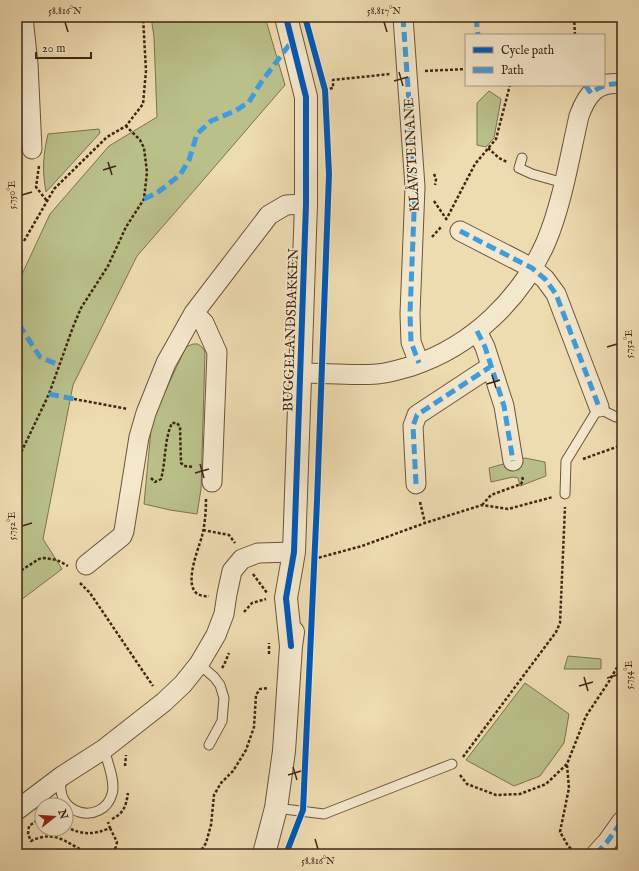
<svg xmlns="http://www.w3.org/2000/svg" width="639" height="871" viewBox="0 0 639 871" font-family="'IM FELL English',serif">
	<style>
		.green { fill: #bac08a; stroke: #7d734e }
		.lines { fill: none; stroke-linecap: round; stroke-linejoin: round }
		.service-casing { stroke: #6c543a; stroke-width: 11 }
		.minor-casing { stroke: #6c543a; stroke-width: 21 }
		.tertiary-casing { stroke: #6c543a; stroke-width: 24 }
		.path { stroke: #402613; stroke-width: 2.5; stroke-dasharray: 3 2; stroke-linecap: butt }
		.service { stroke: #f4e8cc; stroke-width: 9 }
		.minor { stroke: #f4e8cc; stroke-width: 19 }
		.tertiary { stroke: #f4e8cc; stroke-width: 22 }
		.quiet { stroke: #3f9cde; stroke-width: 5; stroke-dasharray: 10 5; stroke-linecap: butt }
		.cycleway-casing { stroke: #f4e8cc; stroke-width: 8 }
		.cycleway { stroke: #0057b8; stroke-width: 6 }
		.ticks { fill: none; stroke: #402613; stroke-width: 1.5 }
		.labels { text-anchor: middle; stroke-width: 3.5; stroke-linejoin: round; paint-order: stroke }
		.street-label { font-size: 14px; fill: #402613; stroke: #f4e8cc }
		.neatline { fill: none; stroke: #402613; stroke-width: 1.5 }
		.ticks-label { font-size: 10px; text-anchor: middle; fill: #402613 }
	</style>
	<rect width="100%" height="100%" fill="#eedcb1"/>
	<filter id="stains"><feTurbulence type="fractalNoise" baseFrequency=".005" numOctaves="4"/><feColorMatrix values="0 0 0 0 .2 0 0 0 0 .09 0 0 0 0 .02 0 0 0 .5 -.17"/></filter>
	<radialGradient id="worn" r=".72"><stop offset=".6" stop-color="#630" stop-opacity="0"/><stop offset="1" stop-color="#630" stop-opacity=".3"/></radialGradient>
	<path class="green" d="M 151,17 L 265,17 L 285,85 L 198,186 L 137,256 L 73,385 L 43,539 L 62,569 L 17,603 L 17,285 L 50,214 L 109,146 L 157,117 L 154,37 Z
		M 489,91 L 501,99 L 494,138 L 486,147 L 477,145 L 477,103 Z
		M 99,129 L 100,133 L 46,192 C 42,170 43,156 48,134 Z
		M 193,344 L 198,344 L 203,348 L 205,352 L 201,489 L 197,514 L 170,510 L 144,504 L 152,419 L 186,347 Z
		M 525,458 L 545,462 L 546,476 L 520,486 L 518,478 L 513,477 L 491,482 L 489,468 Z
		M 568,656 L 601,659 L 601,669 L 564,669 Z
		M 525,683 L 569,714 L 564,743 L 540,776 L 514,786 L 466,760 Z"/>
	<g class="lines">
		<g class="service-casing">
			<path id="service" d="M 522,158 L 519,168 L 532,174 L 564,183
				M 565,494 L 566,461 L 599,407 L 604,411 L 616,417
				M 199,664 L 214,677 L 220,685 L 224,698 L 222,721 L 209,745
				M 62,777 C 52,816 103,826 112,794 C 116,782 107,761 104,749
				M 276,808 L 324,814 L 452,764"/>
		</g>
		<g class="minor-casing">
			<path id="minor" d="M 23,17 L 28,64 L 32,149
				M 403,17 L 415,187 L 410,314 L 411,342 L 419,363
				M 460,231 L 532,268 L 545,279 L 556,294 L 599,407
				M 194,313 L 204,323 L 217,352 L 212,482
				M 477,331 L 485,347 L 504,406 L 513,461
				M 301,373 C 326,373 352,376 377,374 C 389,373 401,369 412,366 C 472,346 521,299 546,242 C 562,205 570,155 579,116 C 587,94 597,81 622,84
				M 416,484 L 413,426 L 417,415 L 490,367
				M 86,565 L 122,536 L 124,531 L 139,437 L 146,413 L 166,363 L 194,313 L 269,215 L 286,205 L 306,204
				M 17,810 L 62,776 L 104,749 L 164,702 L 183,684 L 199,664 L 216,635 L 224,614 L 227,594 L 232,571 L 242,559 L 258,553 L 294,552
				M 596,854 L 607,842 L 622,821"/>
		</g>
		<g class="tertiary-casing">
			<path id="tertiary" d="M 286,17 L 306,97 L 306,204 L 294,552 L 286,598 L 291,646
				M 264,854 L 276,808 L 284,751 L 291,646 L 293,632"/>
		</g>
		<path class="path" d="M 574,17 L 575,35
			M 425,71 L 466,69
			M 325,90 L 333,88 L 333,80 L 390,74
			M 488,148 L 499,158 L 507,162
			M 39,166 L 36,187 L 47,201
			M 434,174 L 436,179 L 435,185
			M 434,201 L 447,220
			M 448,216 L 475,164 L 496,139 L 510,85
			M 432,237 L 441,227
			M 24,241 L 54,189 L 107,137 L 126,126 L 143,104 L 146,71 L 143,17
			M 74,399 L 128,409
			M 583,459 L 622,445
			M 17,461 L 49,394 L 73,327 L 81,308 L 108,266 L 126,227 L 144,199 L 147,172 L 144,148 L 140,140 L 126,126
			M 151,478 L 155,482 L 161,479 C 166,461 164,440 172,423 L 177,423 L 180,427 L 181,463 L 184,466 L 194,467
			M 206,499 C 206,511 205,524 202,536 C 198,551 177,599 209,596
			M 420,502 L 425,523
			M 482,505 L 491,495 L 521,484 L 523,480 L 522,476
			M 203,530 L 229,535 L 235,543
			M 314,559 L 362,546 L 425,523 L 482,505 L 508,509 L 553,497
			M 17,573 L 39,559 L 44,558 L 57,560 L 68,566
			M 253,574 L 267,593
			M 80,583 L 90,593 L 153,686
			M 244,612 L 252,603 L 266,599
			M 269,654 L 269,643
			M 222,668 L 224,665 L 229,653
			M 463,757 L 556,632 L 560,623 L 565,507
			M 567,765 L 569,788 L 560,832 L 567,844 L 575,854
			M 125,766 L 126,755
			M 460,775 L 467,784 L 496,795 L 520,794 L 546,784 L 567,764 L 586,716 L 608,683 L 622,659
			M 112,819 C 124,813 126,806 128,793
			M 42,820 L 38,820 L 29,826 L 28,834 L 31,841 C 60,827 69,849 94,854
			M 66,827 C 83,835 93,835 110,828 L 108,822
			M 110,828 L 117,842 L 114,854
			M 199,854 L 206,843 L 211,825 L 214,795 L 221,783 L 233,771 L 246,750 L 254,727 L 256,695 L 260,689 L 268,688"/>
		<use href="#service" class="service"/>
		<use href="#minor" class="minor"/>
		<use href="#tertiary" class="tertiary"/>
		<path class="quiet" d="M 403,17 L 415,187 L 410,314 L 411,342 L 419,363
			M 476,17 L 478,35
			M 585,85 L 591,93 C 600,86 610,83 622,84
			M 144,199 L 157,193 L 180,175 L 189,160 L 197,134 L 211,121 L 235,111 L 249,102 L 260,84 L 292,41
			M 460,231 L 532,268 L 545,279 L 556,294 L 599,407
			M 20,250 L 20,309 L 18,323 L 40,357 L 59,365
			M 477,331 L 485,347 L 504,406 L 513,461
			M 49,394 L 74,399
			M 416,484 L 413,426 L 417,415 L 490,367
			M 596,854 L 607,842 L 622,821"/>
		<g class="cycleway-casing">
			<path id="cycleway" d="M 286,17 L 306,97 L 306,204 L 294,552 L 286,598 L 291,646
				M 286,854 L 303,810 L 317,501 L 329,174 L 325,90 L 305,17"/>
		</g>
		<use href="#cycleway" class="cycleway"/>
	</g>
	<path class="ticks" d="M 65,22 L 68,32M 384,22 L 387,32M 399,72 L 403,86M 394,81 L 408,77M 108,162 L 112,175M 103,170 L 116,166M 22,195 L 32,192M 607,347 L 617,344M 492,375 L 496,388M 487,384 L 500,380M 200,464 L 204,478M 195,473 L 209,469M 22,526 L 32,523M 584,677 L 588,691M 607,678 L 617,675M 579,686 L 593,682M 293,767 L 297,780M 288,775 L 301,771M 315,839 L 318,849"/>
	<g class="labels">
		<g class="street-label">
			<text transform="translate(411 155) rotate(-93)" y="5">KLÅVSTEINANE</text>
			<text transform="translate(290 330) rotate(-88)" y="5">BUGGELANDSBAKKEN</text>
		</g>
	</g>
	<rect width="639" height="871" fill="none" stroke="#eedcb1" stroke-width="44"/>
	<rect x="465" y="34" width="140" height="52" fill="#f4e8cc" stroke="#ac9a82"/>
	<rect x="473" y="47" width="20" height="6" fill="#0057b8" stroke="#ac9a82"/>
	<text x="501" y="54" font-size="12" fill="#402613">Cycle path</text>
	<rect x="473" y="67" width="20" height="6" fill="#3f9cde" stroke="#ac9a82"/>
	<text x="501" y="74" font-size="12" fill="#402613">Path</text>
	<g transform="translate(54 817) rotate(73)"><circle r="19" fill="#f4e8cc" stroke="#ac9a82"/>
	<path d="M0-3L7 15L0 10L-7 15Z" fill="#8f2418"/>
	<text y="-6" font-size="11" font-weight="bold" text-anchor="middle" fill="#402613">N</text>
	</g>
	<path d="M36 52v6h55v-6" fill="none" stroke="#402613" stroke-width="2"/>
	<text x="42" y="52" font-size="12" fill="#402613" stroke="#f4e8cc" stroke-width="3" paint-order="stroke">20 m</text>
	<rect x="22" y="22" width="595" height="827" class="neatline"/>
	<g class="ticks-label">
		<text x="65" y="14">58.816°N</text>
		<text x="384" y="14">58.817°N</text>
		<text transform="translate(11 195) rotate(-90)" y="4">5.750°E</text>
		<text transform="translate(628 344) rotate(-90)" y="4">5.752°E</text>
		<text transform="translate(11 526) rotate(-90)" y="4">5.752°E</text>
		<text transform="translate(628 675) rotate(-90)" y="4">5.754°E</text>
		<text x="318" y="864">58.816°N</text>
	</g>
	<rect width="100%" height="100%" filter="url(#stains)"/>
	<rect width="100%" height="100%" fill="url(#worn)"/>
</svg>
